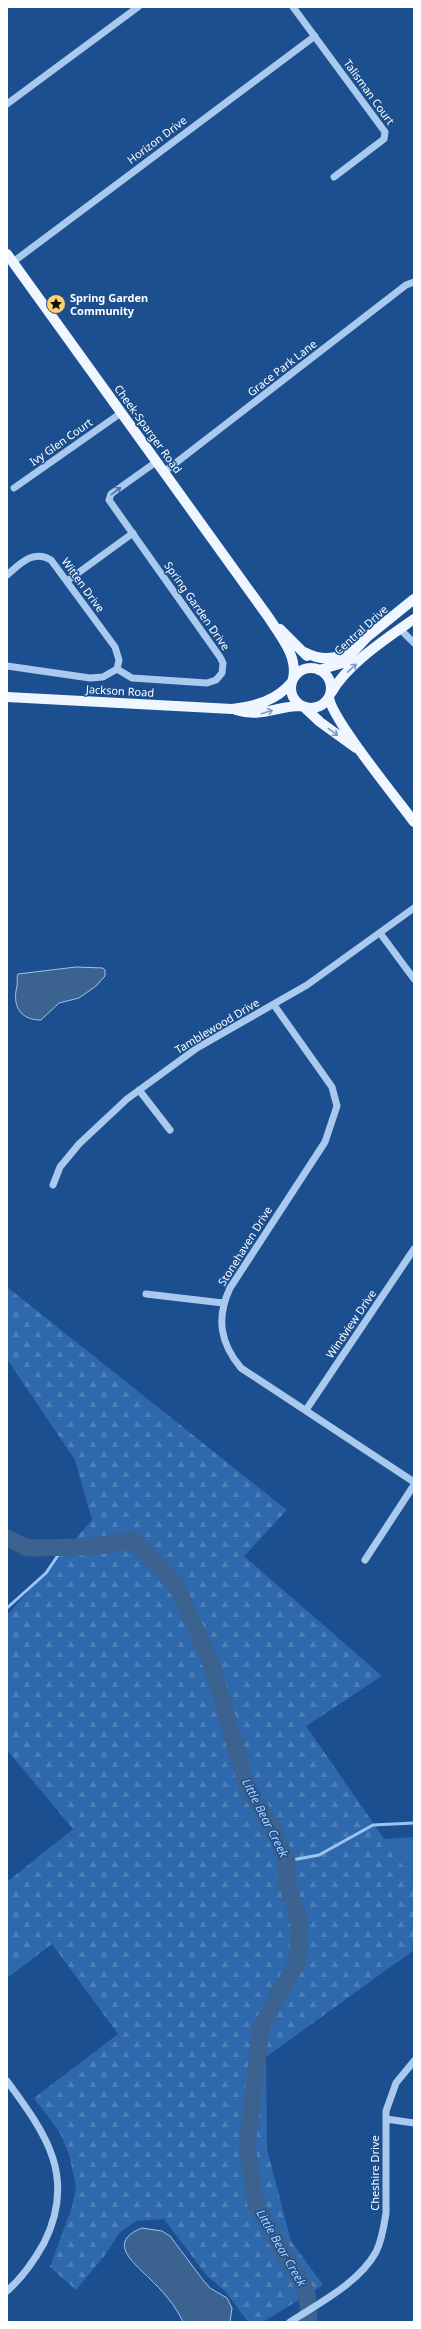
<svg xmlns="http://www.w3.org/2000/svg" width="421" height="2329" viewBox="0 0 421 2329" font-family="'Noto Sans',sans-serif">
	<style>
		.green { fill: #2e69ad }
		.forest { fill: url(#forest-firs) }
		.water { fill: #3c6290; stroke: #9cc4f0 }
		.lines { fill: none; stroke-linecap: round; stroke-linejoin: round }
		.stream { stroke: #9cc4f0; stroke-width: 3 }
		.river { stroke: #3c6290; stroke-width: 17 }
		.minor { stroke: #a9c9ee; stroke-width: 7 }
		.major { stroke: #f0f6ff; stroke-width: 10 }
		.oneway { stroke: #4674ac }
		.oneway2 { stroke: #7b9ac1 }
		.labels { text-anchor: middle; stroke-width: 3; stroke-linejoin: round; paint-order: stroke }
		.street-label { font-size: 11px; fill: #fff; stroke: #1b4f8f }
		.poi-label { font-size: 11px; font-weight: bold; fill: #fff; stroke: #1b4f8f; text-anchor: start }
		.water-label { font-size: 12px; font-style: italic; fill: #b5d3f5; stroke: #1b4f8f }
	</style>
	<defs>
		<pattern id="forest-firs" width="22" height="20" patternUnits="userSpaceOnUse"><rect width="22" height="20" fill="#2e69ad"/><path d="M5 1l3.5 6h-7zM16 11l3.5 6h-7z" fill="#4d80b9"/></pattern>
	</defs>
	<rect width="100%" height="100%" fill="#1b4f8f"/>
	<path class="green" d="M 414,1837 L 414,1882 L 384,1839 Z"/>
	<path class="forest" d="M 7,1287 L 287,1510 L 244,1556 L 382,1676 L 306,1726 L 414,1882 L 414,1950 L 266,2057 L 267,2149 L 291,2241 L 323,2285 L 263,2322 L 248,2322 L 225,2291 L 207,2276 L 164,2219 L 137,2221 L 120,2232 L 105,2255 L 76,2290 L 50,2267 L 72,2207 L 76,2187 L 69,2154 L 60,2133 L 34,2098 L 118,2034 L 52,1944 L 7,1978 L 7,1882 L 73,1829 L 7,1750 L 7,1615 L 92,1520 L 75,1460 L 7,1359 Z"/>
	<path class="water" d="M 76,967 L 103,968 L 105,970 L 105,976 L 96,986 L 79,998 L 59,1003 L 41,1020 C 20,1020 12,1006 17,986 C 18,982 16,978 18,974 Z
		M 142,2228 L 162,2231 L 170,2236 L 203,2280 L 210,2288 L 227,2298 L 232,2308 L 230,2322 L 183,2322 C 176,2306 162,2290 149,2278 C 134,2263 106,2242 142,2228 Z"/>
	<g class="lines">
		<path class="stream" d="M 7,1608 L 46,1573 L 63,1548
			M 287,1861 L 319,1855 L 373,1825 L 414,1823"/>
		<path class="river" d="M 7,1538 L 28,1548 L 90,1547 L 133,1540 L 175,1583 L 211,1663 L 247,1786 L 273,1829 L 287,1861 L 286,1881 L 299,1920 L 298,1960 L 261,2027 L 247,2147 L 256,2205 L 307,2293 L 309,2322"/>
		<path class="minor" d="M 293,7 L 385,132 L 384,139 L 334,177
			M 7,104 L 138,7
			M 13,262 L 315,36
			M 164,472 L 406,285 L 414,282
			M 14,488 L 121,413
			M 7,575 C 20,564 33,549 51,560 L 115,647 L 119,660 L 117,669
			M 67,581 L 133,533
			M 400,629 L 414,643
			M 7,666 L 90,678 L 103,677 L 117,669
			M 117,669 L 132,678 L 207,683 L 216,680 L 222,673 L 223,663 L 220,657 L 109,500 L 111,494 L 156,462
			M 380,933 L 414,979
			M 274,1005 L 332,1087 L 337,1106 L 325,1142 L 230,1288 C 216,1318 220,1343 241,1368 L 414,1482
			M 139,1090 L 170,1130
			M 53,1185 L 60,1167 L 79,1144 L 127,1099 L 197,1048 L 307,985 L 414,908
			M 146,1294 L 223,1303
			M 306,1410 L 414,1249
			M 365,1560 L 414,1485
			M 7,2081 C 46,2134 77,2177 44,2243 C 34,2261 22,2278 7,2291
			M 386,2119 L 414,2123
			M 290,2322 C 319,2303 359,2283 376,2252 C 382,2240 384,2226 386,2213 L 386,2111 L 396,2083 L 414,2061"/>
		<path class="major" d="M 7,254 L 269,618 C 281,637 298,656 293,679
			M 280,629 L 307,656
			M 304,652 C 321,661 337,661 353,648
			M291 688a20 20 0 1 1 40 0a20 20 0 1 1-40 0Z
			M 319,670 L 343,663 L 367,637 L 414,599
			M 331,693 C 347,664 387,638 414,619
			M 7,697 L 232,709 C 256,706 276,701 292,682
			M 329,697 C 330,717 398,800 414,822
			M 304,707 L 320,722 L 356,748
			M 236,710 C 261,718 276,706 301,706"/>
	</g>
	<defs><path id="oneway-shaft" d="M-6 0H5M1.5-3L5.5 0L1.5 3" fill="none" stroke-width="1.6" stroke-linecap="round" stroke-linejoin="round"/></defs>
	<use class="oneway" href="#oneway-shaft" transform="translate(116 491) rotate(-37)"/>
	<g class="oneway2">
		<use href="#oneway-shaft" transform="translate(352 668) rotate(-43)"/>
		<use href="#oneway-shaft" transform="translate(267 712) rotate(-17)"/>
		<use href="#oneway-shaft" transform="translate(333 732) rotate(36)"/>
	</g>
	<defs>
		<g id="sight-disc" transform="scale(1)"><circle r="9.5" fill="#ffd166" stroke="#1b4f8f"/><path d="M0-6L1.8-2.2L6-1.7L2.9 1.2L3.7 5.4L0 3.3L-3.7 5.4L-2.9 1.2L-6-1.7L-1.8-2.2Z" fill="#111"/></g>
	</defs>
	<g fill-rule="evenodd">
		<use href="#sight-disc" x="56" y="304"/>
	</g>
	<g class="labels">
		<g class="street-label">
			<text transform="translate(369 92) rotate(54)" y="4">Talisman Court</text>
			<text transform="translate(157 140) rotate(-37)" y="4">Horizon Drive</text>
			<text transform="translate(282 368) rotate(-38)" y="4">Grace Park Lane</text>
			<text transform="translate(148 429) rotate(54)" y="4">Cheek-Sparger Road</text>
			<text transform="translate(61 442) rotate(-35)" y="4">Ivy Glen Court</text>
			<text transform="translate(83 585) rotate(54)" y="4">Witten Drive</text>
			<text transform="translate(197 606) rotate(55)" y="4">Spring Garden Drive</text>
			<text transform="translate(361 630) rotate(-42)" y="4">Central Drive</text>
			<text transform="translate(120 691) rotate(3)" y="4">Jackson Road</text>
			<text transform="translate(217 1026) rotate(-31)" y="4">Tamblewood Drive</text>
			<text transform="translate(245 1246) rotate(-58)" y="4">Stonehaven Drive</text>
			<text transform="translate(351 1324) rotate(-56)" y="4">Windview Drive</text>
			<text transform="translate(375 2173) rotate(-90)" y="4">Cheshire Drive</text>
		</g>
		<g class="poi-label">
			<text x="70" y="302">Spring Garden<tspan x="70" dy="13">Community</tspan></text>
		</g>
		<g class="water-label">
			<text transform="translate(265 1818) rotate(63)" y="4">Little Bear Creek</text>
			<text transform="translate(281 2248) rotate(60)" y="4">Little Bear Creek</text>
		</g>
	</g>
	<rect width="421" height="2329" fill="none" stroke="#ffffff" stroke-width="16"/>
</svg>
